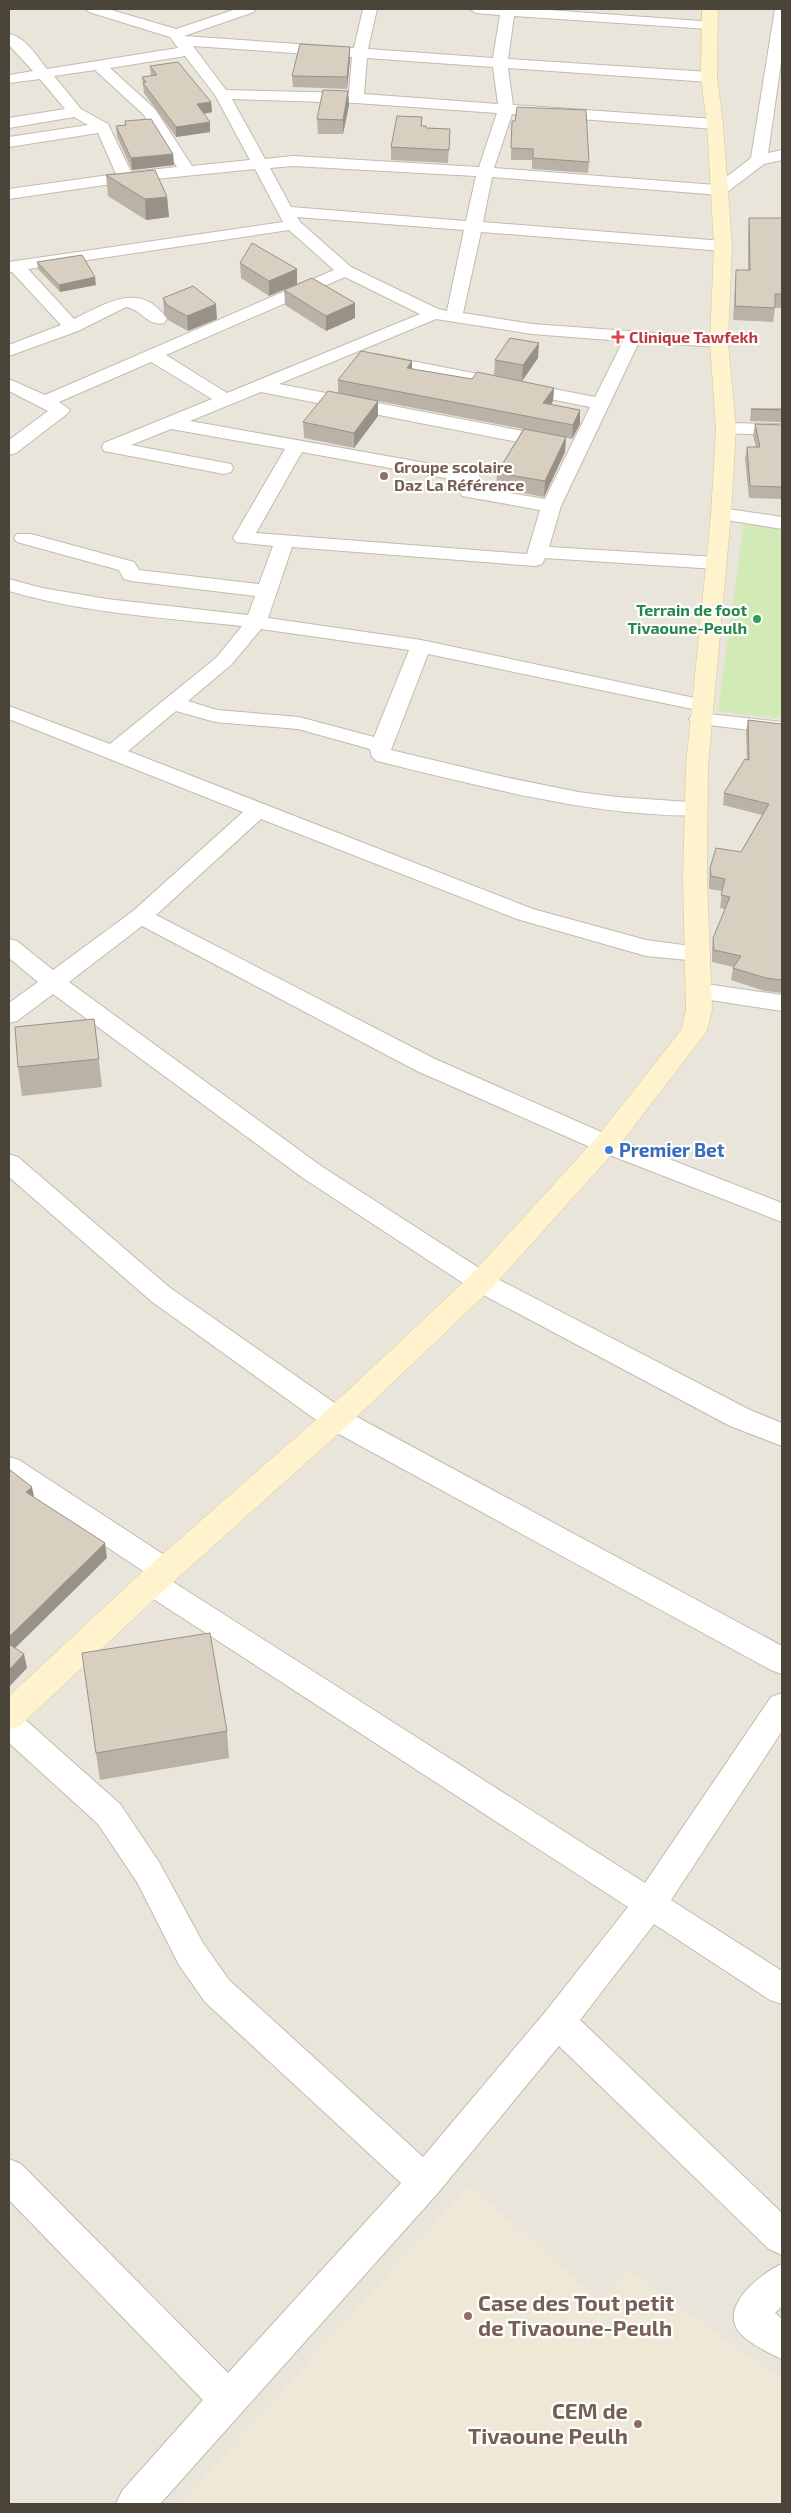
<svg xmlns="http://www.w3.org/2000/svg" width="791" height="2513" viewBox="0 0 791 2513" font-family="'Exo 2',sans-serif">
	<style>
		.residential { fill: #eae5da }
		.education { fill: #efe8d6 }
		.green { fill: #d2eab5 }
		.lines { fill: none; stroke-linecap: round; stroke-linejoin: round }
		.street-casing { stroke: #c2bbae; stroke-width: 2 }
		.secondary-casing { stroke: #d6c79b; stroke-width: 1 }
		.street { fill: #fff; fill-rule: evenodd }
		.secondary { fill: #fff3cd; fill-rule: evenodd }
		.wall { fill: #bab2a6 }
		.shaded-wall { fill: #979187 }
		.building { fill: #d8cfc1; stroke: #979187 }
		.health-dot { fill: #e0444e; stroke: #fff; stroke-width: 2 }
		.education-dot { fill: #8d6e63; stroke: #fff; stroke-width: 2 }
		.leisure-dot { fill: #2e9e5b; stroke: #fff; stroke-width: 2 }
		.shop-dot { fill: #3f7fe0; stroke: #fff; stroke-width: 2 }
		.labels { text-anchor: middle; stroke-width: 4.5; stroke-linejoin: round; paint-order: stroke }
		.far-health-label { font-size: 16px; font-weight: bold; fill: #be3a42; stroke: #fff; text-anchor: start }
		.far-education-label { font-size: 16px; font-weight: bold; fill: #785e54; stroke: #fff; text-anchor: start }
		.far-leisure-label { font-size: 16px; font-weight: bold; fill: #27864d; stroke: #fff; text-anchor: end }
		.shop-label { font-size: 19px; font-weight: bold; fill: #366cbe; stroke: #fff; text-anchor: start }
		.near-education-label { font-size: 22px; font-weight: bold; fill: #785e54; stroke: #fff; text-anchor: start }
	</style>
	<rect width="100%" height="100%" fill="#f6f3ec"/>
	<path class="residential" d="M 9,9 L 782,9 L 782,2504 L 9,2504 Z"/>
	<path class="education" d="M 469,2185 L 601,2301 L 629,2271 L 782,2380 L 782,2504 L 180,2504 Z"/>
	<path class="green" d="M 744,521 L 782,527 L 782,719 L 718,711 Z"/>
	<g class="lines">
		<g class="street-casing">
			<path id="street" d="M 87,9 L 108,9 L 176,29 L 236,9 L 256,9 L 254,12 L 184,36 L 354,48 L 363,9 L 377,9 L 368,49 L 493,58 L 500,15 L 476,13 L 469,9 L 535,9 L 714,22 L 716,25 L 714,28 L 709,29 L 514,16 L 508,59 L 709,72 L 717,77 L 709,82 L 508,68 L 513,105 L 715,119 L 723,124 L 715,129 L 512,114 L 494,168 L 716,185 L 751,158 L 775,9 L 782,9 L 782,56 L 768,153 L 782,150 L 782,160 L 764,164 L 726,193 L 720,195 L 492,177 L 483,222 L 723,241 L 729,242 L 731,246 L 729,250 L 723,251 L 481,232 L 463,313 L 532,324 L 725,338 L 728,342 L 725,346 L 719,347 L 639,342 L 561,506 L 549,547 L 716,557 L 723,559 L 726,563 L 723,567 L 716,569 L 545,558 L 542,564 L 535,566 L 292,547 L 268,618 L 421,640 L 709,701 L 713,705 L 709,709 L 702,711 L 428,654 L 391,750 L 500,776 L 578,792 L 617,797 L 703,803 L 706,808 L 703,813 C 683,818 659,814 638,813 C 550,805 463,782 377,761 L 372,757 L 370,749 L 298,729 L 215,722 L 176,711 L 128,751 L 533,909 L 646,940 L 706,948 L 710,953 L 706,958 L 698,961 L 646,956 L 517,919 L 261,819 L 156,915 L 435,1059 L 615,1138 L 782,1203 L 782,1222 L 597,1150 L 417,1071 L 142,926 L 69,982 L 321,1166 L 490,1275 L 750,1410 L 782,1423 L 782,1446 L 730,1426 L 472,1289 L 303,1178 L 53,994 L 17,1021 L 9,1023 L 9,1003 L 38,982 L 9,958 L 9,939 L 17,941 L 53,970 L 133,911 L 243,812 L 9,719 L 9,706 L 110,744 L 217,657 L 242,626 C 164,618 84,613 9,591 L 9,579 L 42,588 L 107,599 L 248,615 L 255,596 L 131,581 L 124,579 L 119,570 L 17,542 L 14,538 L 17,534 L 31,534 L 134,562 L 139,570 L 259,584 L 273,546 L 236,542 L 233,538 L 285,449 L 171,429 L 131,445 L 231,464 L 233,468 L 231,472 L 224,474 L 104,451 L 102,447 L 104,443 L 212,399 L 151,362 L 59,402 L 70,410 L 67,414 L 16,453 L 9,455 L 9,440 L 48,411 L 9,391 L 9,379 L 45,395 L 334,270 L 289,230 L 28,269 L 74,319 C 106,304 140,280 167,319 L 164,323 C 148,327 141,309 126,307 L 78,331 L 9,356 L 9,345 L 61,325 L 12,272 L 9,272 L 9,262 L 283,222 L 255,169 L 125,182 L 9,199 L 9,189 L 116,174 L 98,133 L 9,147 L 9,137 L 88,125 L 74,117 L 9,128 L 9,118 L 65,109 L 40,79 L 9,83 L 9,75 L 33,71 L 9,45 L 9,34 C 25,37 37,56 47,69 L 178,48 L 170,37 L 89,12 ZM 193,46 L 352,57 L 349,93 L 226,90 ZM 185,56 L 215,95 L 250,160 L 192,166 L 155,109 L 110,68 ZM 367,58 L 493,67 L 498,104 L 364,94 ZM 95,70 L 144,115 L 177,167 L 131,172 L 108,124 L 81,109 L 54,76 ZM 232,99 L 356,103 L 497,113 L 479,167 L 293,156 L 265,159 ZM 293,166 L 476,176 L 466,221 L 291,207 L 270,168 ZM 297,217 L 464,230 L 447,311 L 438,309 L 351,267 L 300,222 ZM 345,277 L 420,314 L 227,393 L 166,355 ZM 436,319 L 532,334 L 623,341 L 595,397 L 376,354 L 370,355 L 367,359 L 370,363 L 376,364 L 590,407 L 545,499 L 479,488 L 480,477 L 478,473 L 471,471 L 190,421 L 261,392 L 554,449 L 561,447 L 563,443 L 561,439 L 554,437 L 279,384 ZM 302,452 L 461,481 L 460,492 L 462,496 L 540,510 L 527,554 L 256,533 ZM 261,629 L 409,650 L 374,737 L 299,717 L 217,710 L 188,701 L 231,665 Z
				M 726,423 L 782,424 L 782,435 L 719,433 L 717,429 L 719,425 Z
				M 721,508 L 782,517 L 782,529 L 714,518 L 711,514 L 714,510 Z
				M 700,713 L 782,722 L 782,734 L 693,723 L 689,719 L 693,715 Z
				M 699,983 L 782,995 L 782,1011 L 691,997 L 687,991 L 691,985 Z
				M 9,1154 L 18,1157 L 169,1287 L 346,1411 L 782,1646 L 782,1674 L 771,1670 L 326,1427 L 151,1301 L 9,1177 Z
				M 9,1457 L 19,1460 L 175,1562 L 180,1570 L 175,1578 L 170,1580 L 645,1883 L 771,1697 L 782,1693 L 782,1731 L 671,1900 L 782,1971 L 782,2004 L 770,2000 L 654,1924 L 580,2020 L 782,2213 L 782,2255 L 769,2249 L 559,2046 L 437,2194 L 160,2504 L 116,2504 L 122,2491 L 203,2400 L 9,2200 L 9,2159 L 21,2164 L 228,2373 L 401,2183 L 205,2002 L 179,1965 L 137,1882 L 98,1824 L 9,1743 L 9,1711 L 20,1715 L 120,1804 L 159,1862 L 203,1943 L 229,1980 L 423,2157 L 546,2011 L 628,1907 L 141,1591 L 136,1583 L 141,1575 L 146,1573 L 9,1482 Z
				M 782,2264 L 782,2306 L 775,2313 L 782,2319 L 782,2359 C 770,2354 747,2342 739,2332 C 719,2306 761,2273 782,2264 Z"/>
		</g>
		<g class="secondary-casing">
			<path id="secondary" d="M 702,9 L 718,9 L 717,77 L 723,124 L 732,246 L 728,342 L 736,429 L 731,514 L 708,766 L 707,878 L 712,1010 L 707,1031 L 615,1151 L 491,1289 L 346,1427 L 162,1592 L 20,1726 L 9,1730 L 9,1696 L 140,1574 L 326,1411 L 471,1275 L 597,1137 L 682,1029 L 686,1010 L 683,878 L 686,766 L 711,514 L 716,429 L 710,342 L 714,246 L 707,124 L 701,77 Z"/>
		</g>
		<use href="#street" class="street"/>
		<use href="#secondary" class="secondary"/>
	</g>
	<path class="wall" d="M 350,47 L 350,59 L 347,89 L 293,87 L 292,76 Z
		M 150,66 L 211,102 L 212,112 L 204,114 L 210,132 L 176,137 L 144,93 L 142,77 L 151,76 Z
		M 348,91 L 349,105 L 343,134 L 318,134 L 317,119 Z
		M 422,117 L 422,126 L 426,128 L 450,129 L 448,163 L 391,160 L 391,147 Z
		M 125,121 L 173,154 L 174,165 L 132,170 L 117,137 L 116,126 L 125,125 Z
		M 512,121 L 589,162 L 588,173 L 532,169 L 532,160 L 511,160 Z
		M 106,175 L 167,197 L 169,217 L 146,220 L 108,196 Z
		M 749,218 L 782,218 L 782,308 L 775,308 L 773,322 L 733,320 L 736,270 L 748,270 L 748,232 Z
		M 37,262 L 96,285 L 60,292 L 38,269 Z
		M 240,263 L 297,284 L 269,296 L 241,278 Z
		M 284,290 L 355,303 L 355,318 L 326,331 L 285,305 Z
		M 163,298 L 217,319 L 188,331 L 168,320 L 164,313 Z
		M 538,358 L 522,381 L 494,375 L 495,360 Z
		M 412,361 L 412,369 L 472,379 L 554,388 L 553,401 L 551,405 L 580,410 L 580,424 L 572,439 L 566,438 L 565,452 L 544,497 L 496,488 L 497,473 L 523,429 L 378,401 L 378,416 L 354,448 L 304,438 L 303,422 L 338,394 L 338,380 Z
		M 751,409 L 782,409 L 782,424 L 782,422 L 750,421 Z
		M 755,424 L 782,425 L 782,499 L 749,498 L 745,459 L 747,447 L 756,447 L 753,436 Z
		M 748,720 L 782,724 L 782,993 L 765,991 L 731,980 L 733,967 L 712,962 L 712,950 L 713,938 L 725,909 L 720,908 L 722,891 L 709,889 L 709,881 L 710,868 L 741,852 L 762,815 L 723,805 L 724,793 L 747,760 L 746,732 Z
		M 94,1019 L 102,1087 L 22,1096 L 18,1067 Z
		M 227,1731 L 229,1758 L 100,1780 L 96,1753 Z"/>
	<path class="shaded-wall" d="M 350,47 L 350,59 L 347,89 L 347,77 Z
		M 348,91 L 349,105 L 343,134 L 343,120 Z
		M 211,102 L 212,112 L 198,115 L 197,104 Z
		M 210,122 L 210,132 L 176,137 L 176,127 Z
		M 173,154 L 174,165 L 132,170 L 131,158 Z
		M 167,197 L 169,217 L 146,220 L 145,199 Z
		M 297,269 L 297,284 L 269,296 L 269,281 Z
		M 95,277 L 96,285 L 60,292 L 59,285 Z
		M 355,303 L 355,318 L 326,331 L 326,316 Z
		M 216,304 L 217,319 L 188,331 L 187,316 Z
		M 539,343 L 538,358 L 522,381 L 523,365 Z
		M 412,361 L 412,374 L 407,368 Z
		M 554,388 L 553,401 L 542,417 L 543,403 Z
		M 378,401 L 378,416 L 354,448 L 354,433 Z
		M 580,410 L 580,424 L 572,439 L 573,425 Z
		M 566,437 L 565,452 L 544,497 L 545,481 Z
		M 32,1487 L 35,1501 L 26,1492 Z
		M 105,1543 L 107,1558 L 9,1654 L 9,1637 Z
		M 24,1654 L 27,1668 L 9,1687 L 9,1670 Z"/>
	<path class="building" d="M 300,44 L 350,47 L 347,77 L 292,76 Z
		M 178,62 L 211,102 L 197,104 L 210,122 L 176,127 L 143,83 L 146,82 L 142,77 L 157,75 L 150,66 Z
		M 323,90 L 348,91 L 343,120 L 317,119 Z
		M 517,107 L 586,110 L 589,162 L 533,158 L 533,149 L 511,148 L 512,121 L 515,121 Z
		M 397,116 L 422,117 L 421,126 L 426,126 L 426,128 L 450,129 L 449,150 L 391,147 Z
		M 151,119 L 173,154 L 131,158 L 116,126 L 126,125 L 125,121 Z
		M 155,170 L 167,197 L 145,199 L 106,175 Z
		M 749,218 L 782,218 L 782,294 L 775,294 L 775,308 L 735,306 L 736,270 L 750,270 Z
		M 252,243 L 297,269 L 269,281 L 240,263 Z
		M 82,255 L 95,277 L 59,285 L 37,262 Z
		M 312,278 L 355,303 L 326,316 L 284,290 Z
		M 193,286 L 216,304 L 187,316 L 167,305 L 163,298 Z
		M 510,338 L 539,343 L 523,365 L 495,360 Z
		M 361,351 L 412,361 L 407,368 L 472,379 L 477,372 L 554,388 L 543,403 L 580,410 L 573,425 L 338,380 Z
		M 328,391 L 378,401 L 354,433 L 303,422 Z
		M 751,409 L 782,409 L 782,410 Z
		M 755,424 L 782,425 L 782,487 L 750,486 L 747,447 L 760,447 Z
		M 524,429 L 566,437 L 545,481 L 497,473 Z
		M 748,720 L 782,724 L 782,980 L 766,978 L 733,968 L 741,956 L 714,950 L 713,938 L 730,897 L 721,895 L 725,879 L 711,876 L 710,868 L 716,848 L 741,852 L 769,804 L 724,793 L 745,759 L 749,760 Z
		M 94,1019 L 99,1059 L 18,1067 L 15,1027 Z
		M 9,1469 L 32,1487 L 26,1492 L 105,1543 L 9,1637 Z
		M 210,1633 L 227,1731 L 96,1753 L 82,1653 Z
		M 9,1644 L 24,1654 L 9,1670 Z"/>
	<path class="health-dot" d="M615.5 329.5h5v5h5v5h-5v5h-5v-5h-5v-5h5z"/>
	<g class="education-dot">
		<circle cx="384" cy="476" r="5"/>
		<circle cx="468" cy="2316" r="5"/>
		<circle cx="638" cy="2424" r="5"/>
	</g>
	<circle class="leisure-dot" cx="757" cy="619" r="5"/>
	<circle class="shop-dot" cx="609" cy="1150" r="5"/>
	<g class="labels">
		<g class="far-health-label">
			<text x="629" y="343">Clinique Tawfekh</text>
		</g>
		<g class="far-education-label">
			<text x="394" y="473">Groupe scolaire<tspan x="394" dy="18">Daz La Référence</tspan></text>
		</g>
		<g class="far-leisure-label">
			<text x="747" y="616">Terrain de foot<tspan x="747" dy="18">Tivaoune-Peulh</tspan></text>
		</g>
		<g class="shop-label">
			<text x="619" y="1157">Premier Bet</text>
		</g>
		<g class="near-education-label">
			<text x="478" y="2311">Case des Tout petit<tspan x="478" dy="25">de Tivaoune-Peulh</tspan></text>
			<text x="628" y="2419" text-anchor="end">CEM de<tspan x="628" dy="25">Tivaoune Peulh</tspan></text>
		</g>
	</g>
	<rect width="791" height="2513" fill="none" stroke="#4b4439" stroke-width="20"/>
</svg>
